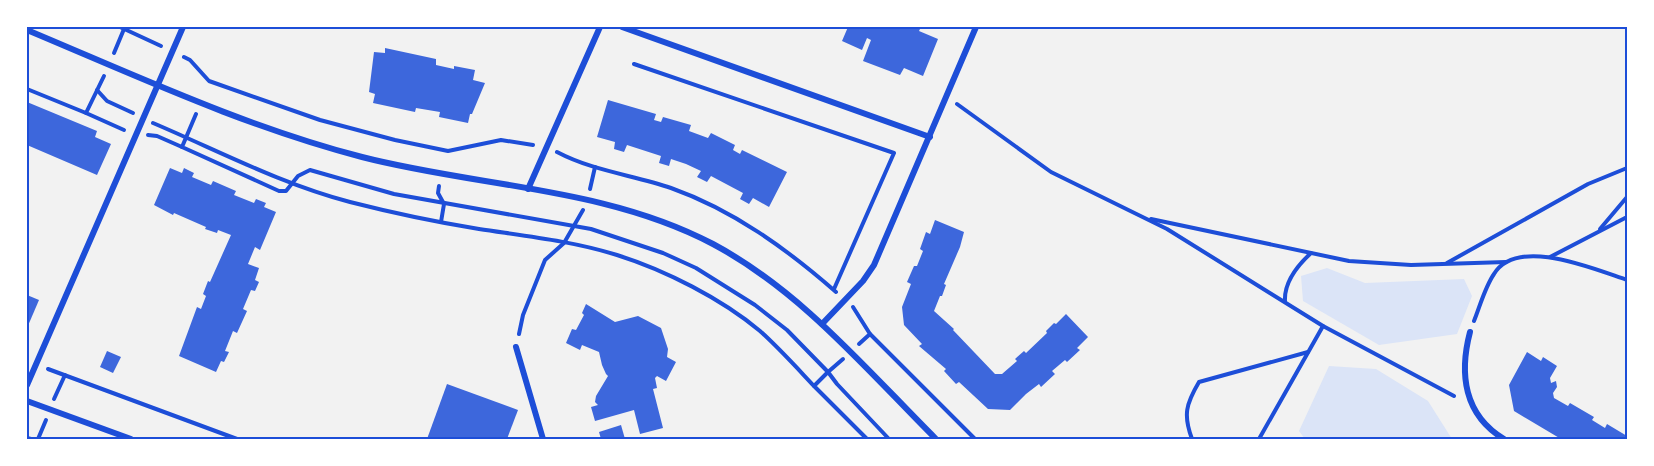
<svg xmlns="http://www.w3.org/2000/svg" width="1654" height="466" font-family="'Fira Sans',sans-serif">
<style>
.green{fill:#dbe4f7}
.building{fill:#3d67dc}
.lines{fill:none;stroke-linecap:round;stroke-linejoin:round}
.path{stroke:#1d4ed8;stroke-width:4}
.minor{stroke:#1d4ed8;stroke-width:6}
.neatline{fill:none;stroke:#1d4ed8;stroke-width:2}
</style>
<rect width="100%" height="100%" fill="#f2f2f2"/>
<g class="green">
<path d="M1327,268L1365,283L1464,279L1472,296L1457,334L1379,345L1303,301L1301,276Z"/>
<path d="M1329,366L1376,369L1428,401L1452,439H1305L1299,431Z"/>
</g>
<g class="building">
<path d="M848,27H921L919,31L938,39L923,76L904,68L900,75L863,61L871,40L867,38L862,50L842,41Z"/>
<path d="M385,48L436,59V65L454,69V66L475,70L473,80L485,83L472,114H470L468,123L439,117L440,112L416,108L415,112L373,103L375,94L369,92L374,52L385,53Z"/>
<path d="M608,100L656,114L654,120L661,122L663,117L691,125L689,131L708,138L711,133L735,145L733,150L740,154L742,150L787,172L769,207L753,198L749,204L740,199L743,193L711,176L707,182L697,177L701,171L686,164L671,159L669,166L659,163L661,156L627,145L624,152L614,149L615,142L597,137Z"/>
<path d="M27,102L97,131L95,137L111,144L97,175L27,145Z"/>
<path d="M170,168L182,173L184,168L194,173L192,177L211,185L213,181L236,191L234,195L254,203L256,199L266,203L264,207L276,212L260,250L255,247L248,264L259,268L255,280L259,282L255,291L251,290L243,309L247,311L237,333L233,331L225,351L229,352L224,362L221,361L216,372L179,356L197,307L201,309L206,296L203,294L208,281L210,282L231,235L218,230L217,233L205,229L206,227L174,213L173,215L154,205Z"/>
<path d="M935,220L964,232L960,247L944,284L946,285L942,296H940L934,311L954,329L953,330L995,374H1002L1017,361L1015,359L1024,351L1026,353L1047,333L1046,331L1054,323L1056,324L1066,314L1088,337L1077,348L1080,350L1067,362L1065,360L1052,371L1055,374L1041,387L1039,384L1026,394L1010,410L988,409L959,382L956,384L944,371L946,369L919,346L922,344L904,325L902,307L911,284L907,282L914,266H917L923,251L920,249L926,232L930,234Z"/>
<path d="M27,295L39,300L27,328Z"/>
<path d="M586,304L615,322L638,316L661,328L668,349L667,357L676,362L666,381L657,376L655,378L657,388L653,389L663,428L640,434L634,410L595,421L591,407L598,405L595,402L596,396L608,376L606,374L602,365L599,352L582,345L580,350L566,343L572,329L576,330L584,315L582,313Z"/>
<path d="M107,351L121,357L113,373L100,367Z"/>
<path d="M1527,352L1541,361L1543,357L1557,366L1550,378L1551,383L1556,381L1557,387L1553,393L1554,398L1568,406L1570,403L1594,417L1592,420L1605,428L1607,424L1627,436V439H1561L1514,411L1509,385Z"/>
<path d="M447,384L518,410L507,439H427Z"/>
<path d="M621,425L625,439H601L599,432Z"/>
</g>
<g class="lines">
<g class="path">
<path d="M120,27L161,46"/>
<path d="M114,53L124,29"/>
<path d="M184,57L190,60L209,81L320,120L395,140L448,151L501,140L533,145"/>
<path d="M634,64L894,153L834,289"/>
<path d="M104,76L86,113L124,130"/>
<path d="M27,89L86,113"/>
<path d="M97,90L107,101L133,113"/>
<path d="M957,104L1051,172L1167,229L1323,326L1454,396"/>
<path d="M196,114L182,147L279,191H286L298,176L310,170L394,194L591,229L663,253L696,268L755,305L787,330L828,372L814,386L867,439"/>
<path d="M153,123C219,151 281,184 350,202C393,213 436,222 479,229C525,236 572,241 617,255C665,270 722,299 760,331C779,348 797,368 814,386"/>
<path d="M148,135L157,136L182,147"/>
<path d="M557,152C593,171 633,175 671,188C733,210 787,249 836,292"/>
<path d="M439,186L438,193L444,204L441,222"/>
<path d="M590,189L595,167"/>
<path d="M1151,219L1349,261L1411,265L1506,262"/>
<path d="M1600,229L1627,197"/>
<path d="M1550,257L1627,217"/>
<path d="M1447,263L1588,184L1627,168"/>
<path d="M1285,301C1284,283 1298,265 1311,253"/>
<path d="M853,307L870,334L859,344"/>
<path d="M1474,321C1480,306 1485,287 1494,274C1517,236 1594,269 1627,280"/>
<path d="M519,334L523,315L545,260L564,243L583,210"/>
<path d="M870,334L975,439"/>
<path d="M843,359L828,372L837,384L889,439"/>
<path d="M48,369L237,439"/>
<path d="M54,399L65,375"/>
<path d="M27,438L31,439"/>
<path d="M38,439L46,420"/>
<path d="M1192,439C1183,415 1186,404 1199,382L1308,352"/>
<path d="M1259,439L1323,326"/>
</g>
<g class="minor">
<path d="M622,27L930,137"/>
<path d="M27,30C137,76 246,127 362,157C478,187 605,187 713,244C801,291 866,369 936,439"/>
<path d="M528,189L600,27"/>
<path d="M822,324L863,281L874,265L976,27"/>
<path d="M1470,332C1459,374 1464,415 1504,439"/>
<path d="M516,347L543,439"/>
<path d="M27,385L183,27"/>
<path d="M27,401L131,439"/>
</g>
</g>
<rect width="1654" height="466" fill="none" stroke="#ffffff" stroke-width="57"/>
<rect x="28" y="28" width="1598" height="410" class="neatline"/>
</svg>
